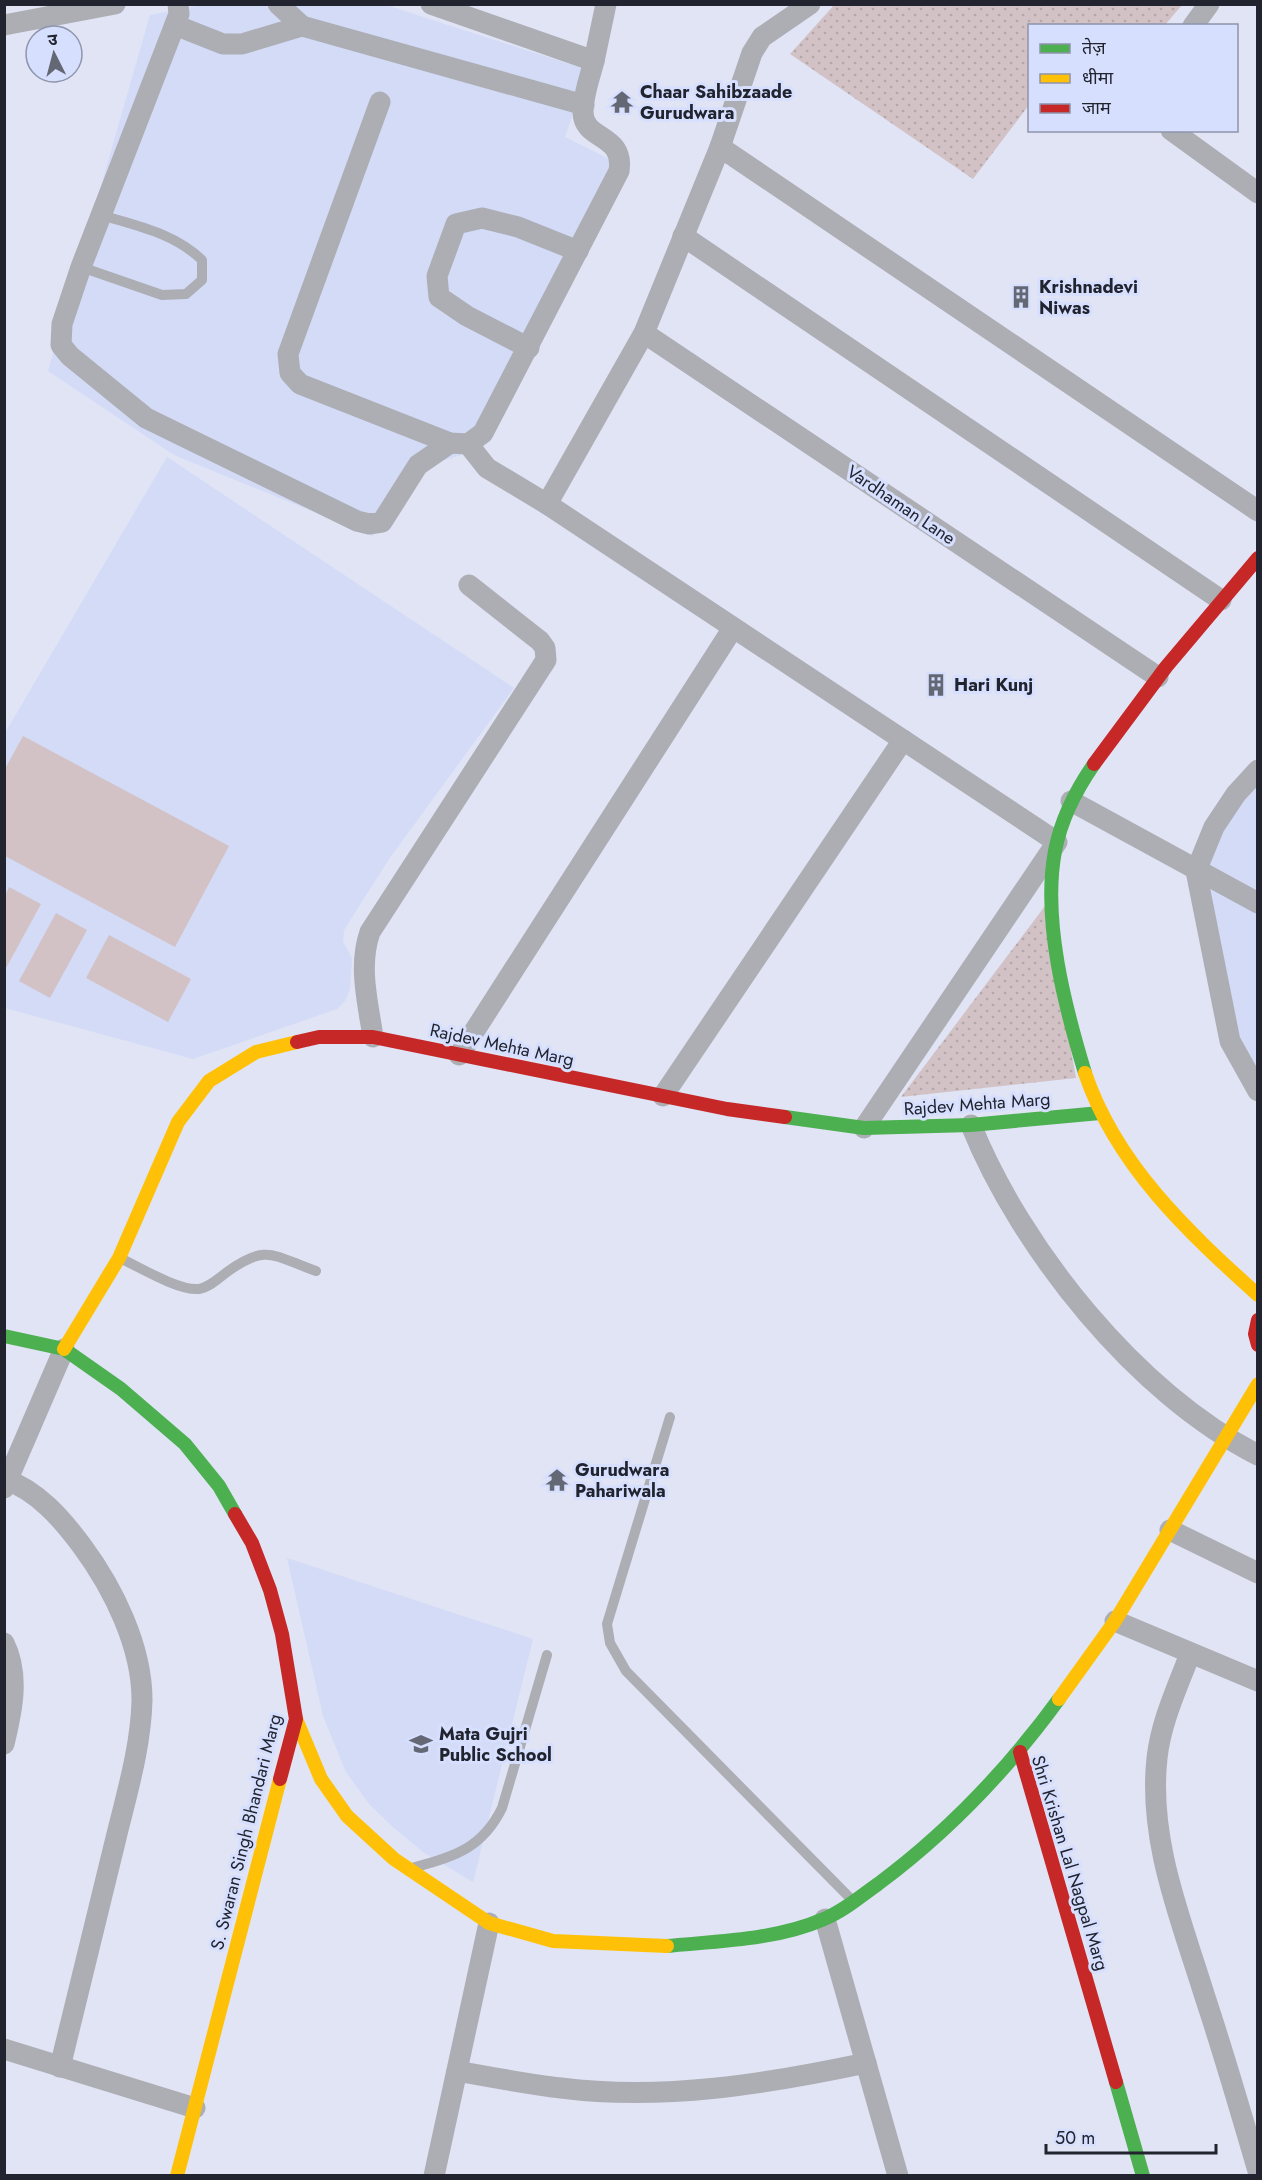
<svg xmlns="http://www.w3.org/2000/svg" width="1262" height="2180" font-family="Jost,'Noto Sans Devanagari',sans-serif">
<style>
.built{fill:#d3dbf7}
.park{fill:url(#park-dots)}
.pitch{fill:#d2c2c5}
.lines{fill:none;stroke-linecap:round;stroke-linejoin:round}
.lane{stroke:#adaeb4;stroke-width:10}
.street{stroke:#adaeb4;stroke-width:21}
.fast{stroke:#4caf50;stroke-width:14}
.slow{stroke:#ffc107;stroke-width:14}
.jam{stroke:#c62828;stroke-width:14}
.labels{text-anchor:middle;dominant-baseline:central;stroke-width:6;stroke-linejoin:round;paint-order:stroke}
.poi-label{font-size:18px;font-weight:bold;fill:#21242f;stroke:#d7dffe;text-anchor:start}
.street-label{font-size:18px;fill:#21242f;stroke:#d7dffe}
</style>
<defs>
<pattern id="park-dots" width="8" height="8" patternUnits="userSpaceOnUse" patternTransform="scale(1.5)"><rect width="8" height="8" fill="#d2c2c5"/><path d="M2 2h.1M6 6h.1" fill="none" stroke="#b4a7aa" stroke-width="1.8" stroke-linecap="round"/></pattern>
</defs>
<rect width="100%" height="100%" fill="#e0e4f5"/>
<g class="built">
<path d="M207,4L386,5L588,70L565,137L621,165L472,452L424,466L373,536L174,455L48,371L150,15Z"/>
<path d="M167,457L514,688L389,859L344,930L343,942L352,958L350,990L345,1001L337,1009L193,1059L5,1008V733Z"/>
<path d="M1257,781V1071L1223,1007L1205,864L1234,807Z"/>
<path d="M287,1558L533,1639L473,1882L423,1852L393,1827L370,1805L346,1772L323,1716Z"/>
</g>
<g class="park">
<path d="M835,4H1182V5L1165,25L1030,26L1029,105L973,179L790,54Z"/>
<path d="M1045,906L1076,1078L901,1097Z"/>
</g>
<g class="pitch">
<path d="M23,736L229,846L175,947L5,856V769Z"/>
<path d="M9,887L41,904L5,970V896Z"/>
<path d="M56,913L87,930L50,998L19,981Z"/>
<path d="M109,935L191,979L168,1022L86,978Z"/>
</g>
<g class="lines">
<g class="lane">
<path d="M81,267L162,295L186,294L202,280V260C174,233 137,226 101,215"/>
<path d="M122,1259C141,1268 179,1291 199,1289C210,1287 219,1278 227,1272C267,1243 273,1256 316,1271"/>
<path d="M670,1417L607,1624L610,1643L626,1671L851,1899"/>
<path d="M415,1867C455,1857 483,1847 502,1808L547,1655"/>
</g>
<g class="street">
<path d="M178,4L179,14L81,267L62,324L61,345L70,356L146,418L357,521L369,524L382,522L418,465L450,443"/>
<path d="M278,4L302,26L584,105"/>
<path d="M4,25L115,4"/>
<path d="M175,25L223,44H242L302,26"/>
<path d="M1193,26L1209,4"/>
<path d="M594,61L606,4"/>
<path d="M380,102L288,354L290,373L300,384L450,443L468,444L483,433L619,171C625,133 583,141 583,112C583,95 590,77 594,61L431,4"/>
<path d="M1171,130L1258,193"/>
<path d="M720,147L1258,511"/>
<path d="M683,236L1221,600"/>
<path d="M644,333L1158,677"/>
<path d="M529,348L467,316L439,297L437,276L456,224L482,218L518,227L578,251"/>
<path d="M468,444L487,468L547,504L1057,842L864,1128"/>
<path d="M547,504L644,333L720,147L752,53L762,37L810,4"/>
<path d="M1258,770L1236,794L1214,827L1196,871L1230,1041L1258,1091"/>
<path d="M1071,801L1258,903"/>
<path d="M373,1037C368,1003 358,966 370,932L546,660L545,648L540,641L469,585"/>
<path d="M459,1055L733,628"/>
<path d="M663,1096L903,740"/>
<path d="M971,1125C1021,1249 1137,1394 1258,1455"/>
<path d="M4,1479C37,1490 62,1519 82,1546C113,1588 142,1646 142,1700C141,1746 127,1793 116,1838C98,1914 79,1990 60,2067"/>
<path d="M4,1488L64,1349"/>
<path d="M1170,1530L1258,1573"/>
<path d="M1115,1621L1258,1681"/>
<path d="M4,1643C20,1675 12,1711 4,1744"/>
<path d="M1190,1654C1177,1688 1161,1722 1157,1758C1148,1841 1181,1919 1205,1997C1224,2054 1241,2113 1258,2171"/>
<path d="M825,1919L898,2176"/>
<path d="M4,2049L195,2108"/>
<path d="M457,2071C491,2077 526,2084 561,2088C663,2101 767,2084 866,2063"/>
<path d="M434,2176L489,1923"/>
</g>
<g class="fast">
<path d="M1085,1073C1065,1007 1042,920 1055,851C1061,819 1076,790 1094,764"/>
<path d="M785,1117L864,1128L971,1125L1100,1113"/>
<path d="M4,1336L64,1349L121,1389L185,1444L219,1486L235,1514"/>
<path d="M667,1946C719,1941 776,1940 824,1919C844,1911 861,1896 878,1884C948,1832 1008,1769 1059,1699"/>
<path d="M1116,2082L1143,2176"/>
</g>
<g class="slow">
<path d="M1085,1073C1116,1165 1188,1232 1258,1295"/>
<path d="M64,1349L119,1258L178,1122L209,1081L256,1052L297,1042"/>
<path d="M1059,1699L1115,1621L1258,1384"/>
<path d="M296,1719L321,1779L347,1816L394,1859L489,1923L553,1941L667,1946"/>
<path d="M177,2176L280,1779"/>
</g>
<g class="jam">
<path d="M1094,764L1166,667L1258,558"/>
<path d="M297,1042L319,1037H373L727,1109L785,1117"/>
<path d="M1258,1320L1255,1334L1258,1345"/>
<path d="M235,1514L252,1543L270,1590L282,1634L296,1719L280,1779"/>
<path d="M1020,1752L1116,2082"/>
</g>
</g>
<defs>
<g id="temple-bare" transform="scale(1.8)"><path d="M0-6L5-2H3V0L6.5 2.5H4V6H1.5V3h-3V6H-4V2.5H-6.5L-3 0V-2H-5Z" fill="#646774" stroke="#d7dffe" stroke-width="2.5" paint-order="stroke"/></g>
<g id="building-bare" transform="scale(1.8)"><path d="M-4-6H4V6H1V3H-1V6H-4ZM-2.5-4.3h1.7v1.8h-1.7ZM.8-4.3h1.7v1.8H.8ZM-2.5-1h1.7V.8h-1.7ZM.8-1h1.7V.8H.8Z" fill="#646774" stroke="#d7dffe" stroke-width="2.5" paint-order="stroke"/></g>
<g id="school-bare" transform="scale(1.8)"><path d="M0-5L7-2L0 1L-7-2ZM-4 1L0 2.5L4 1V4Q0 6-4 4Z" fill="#646774" stroke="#d7dffe" stroke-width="2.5" paint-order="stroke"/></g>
</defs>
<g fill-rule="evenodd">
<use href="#temple-bare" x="622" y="102"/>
<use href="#building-bare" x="1021" y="297"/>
<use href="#building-bare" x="936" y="685"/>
<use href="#temple-bare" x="557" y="1480"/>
<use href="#school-bare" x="421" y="1744"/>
</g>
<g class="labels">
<g class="poi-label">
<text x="640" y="92">Chaar Sahibzaade<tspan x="640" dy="21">Gurudwara</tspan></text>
<text x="1039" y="287">Krishnadevi<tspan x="1039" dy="21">Niwas</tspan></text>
<text x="954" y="685">Hari Kunj</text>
<text x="575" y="1470">Gurudwara<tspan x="575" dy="21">Pahariwala</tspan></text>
<text x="439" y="1734">Mata Gujri<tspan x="439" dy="21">Public School</tspan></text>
</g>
<g class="street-label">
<text transform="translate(901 505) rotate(34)">Vardhaman Lane</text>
<text transform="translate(502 1045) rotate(12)">Rajdev Mehta Marg</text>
<text transform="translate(977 1104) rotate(-4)">Rajdev Mehta Marg</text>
<text transform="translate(246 1832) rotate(-76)">S. Swaran Singh Bhandari Marg</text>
<text transform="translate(1070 1863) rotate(73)">Shri Krishan Lal Nagpal Marg</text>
</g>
</g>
<rect width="1262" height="2180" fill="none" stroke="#21242f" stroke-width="12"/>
<rect x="1028" y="24" width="210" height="108" fill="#d7dffe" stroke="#8e94ab" stroke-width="1.5"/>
<rect x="1040" y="44" width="30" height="9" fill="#4caf50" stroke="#8e94ab" stroke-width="1.5"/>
<text x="1082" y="54" font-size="18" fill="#21242f">तेज़</text>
<rect x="1040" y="74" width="30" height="9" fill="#ffc107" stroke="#8e94ab" stroke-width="1.5"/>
<text x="1082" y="84" font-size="18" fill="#21242f">धीमा</text>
<rect x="1040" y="104" width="30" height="9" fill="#c62828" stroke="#8e94ab" stroke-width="1.5"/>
<text x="1082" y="114" font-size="18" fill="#21242f">जाम</text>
<g transform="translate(54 54) rotate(354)"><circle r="28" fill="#d7dffe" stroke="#8e94ab" stroke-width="1.5"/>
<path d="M0-4.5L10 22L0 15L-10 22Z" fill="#646774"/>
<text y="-9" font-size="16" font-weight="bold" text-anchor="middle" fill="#21242f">उ</text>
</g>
<path d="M1046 2144v9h170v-9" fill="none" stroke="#21242f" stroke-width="3"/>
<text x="1055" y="2144" font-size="18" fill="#21242f" stroke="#d7dffe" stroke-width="4.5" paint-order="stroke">50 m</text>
</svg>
